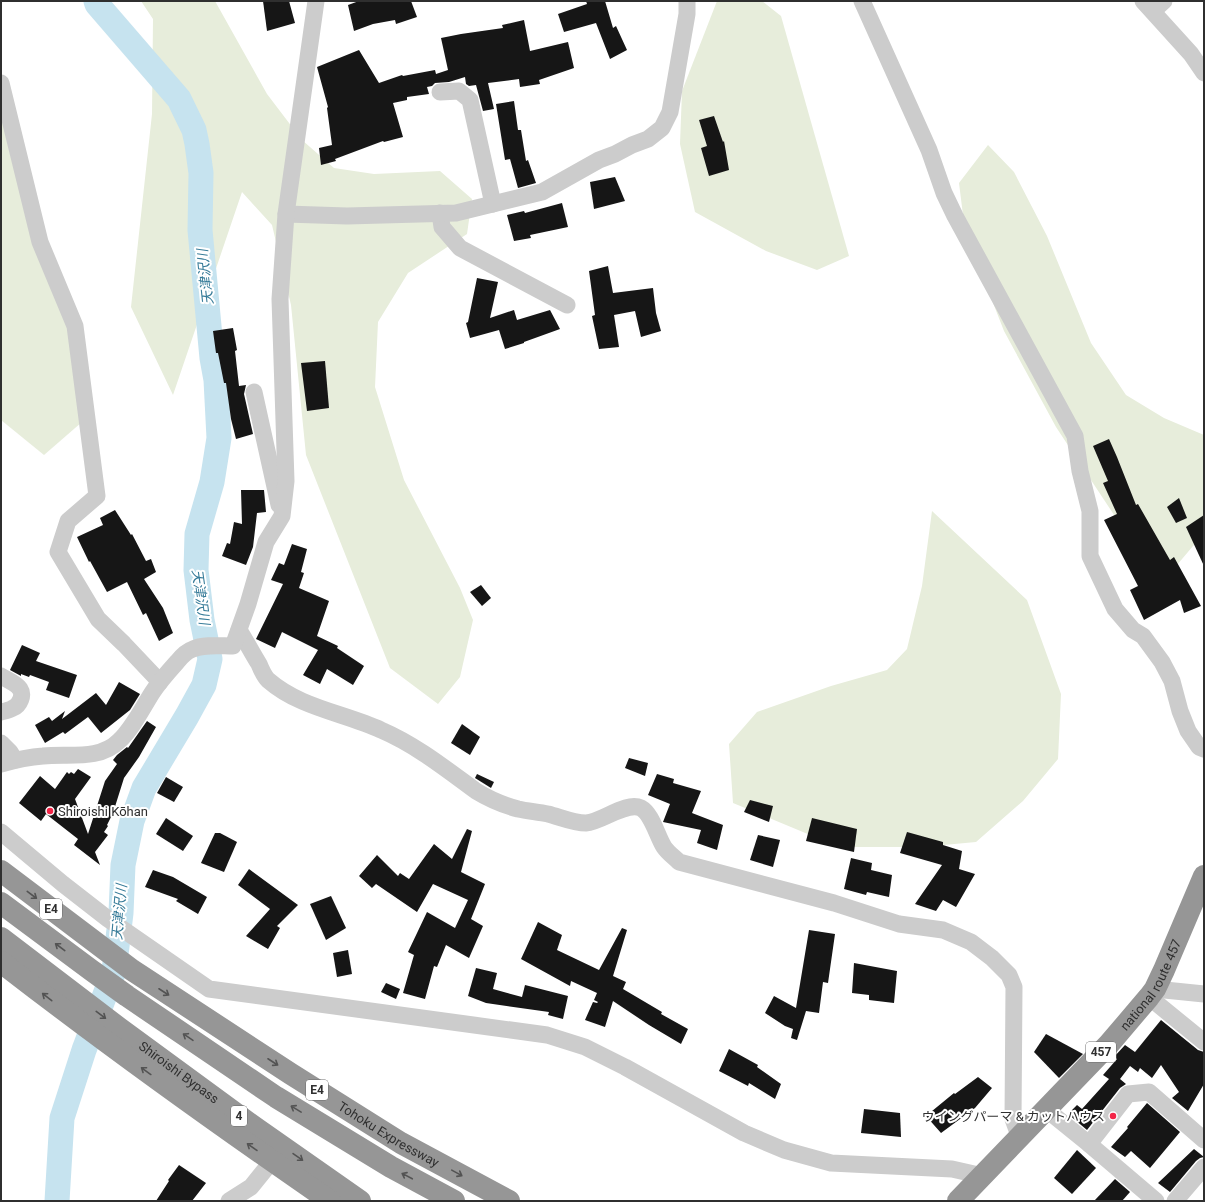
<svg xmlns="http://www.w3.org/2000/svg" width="1205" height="1202" font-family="Roboto,'Noto Sans JP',sans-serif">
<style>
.green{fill:#e7eddb}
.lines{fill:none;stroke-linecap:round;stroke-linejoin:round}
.river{stroke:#c6e3ef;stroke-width:25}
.building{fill:#161616}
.minor{stroke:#ccc;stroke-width:17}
.highway{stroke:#969696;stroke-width:22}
.oneway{stroke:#535353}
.poi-dot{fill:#f32447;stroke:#fff;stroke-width:1.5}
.labels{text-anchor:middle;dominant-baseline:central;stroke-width:4;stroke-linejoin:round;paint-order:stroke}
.shield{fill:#fff;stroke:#6d6d6d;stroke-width:1}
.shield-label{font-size:12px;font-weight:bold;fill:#2f2f2f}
.poi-label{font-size:13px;fill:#2f2f2f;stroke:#fff;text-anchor:start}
.street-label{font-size:13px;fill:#2f2f2f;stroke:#fff}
.water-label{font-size:14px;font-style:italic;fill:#367b98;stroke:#fff}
</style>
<rect width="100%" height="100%" fill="#fff"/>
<g class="green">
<path d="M141,1H215L267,94L302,140L334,168L374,174L440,171L472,199L467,234L408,273L378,322L375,387L404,480L460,588L473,620L460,677L438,704L390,668L306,455L291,305L272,225L242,192L173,395L131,307L152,114L153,19Z"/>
<path d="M717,1H762L781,16L849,256L817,270L766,251L695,212L680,144L682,91Z"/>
<path d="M1,108L68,325L82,422L44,455L1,420Z"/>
<path d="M988,145L1014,172L1047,236L1091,343L1126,395L1164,418L1204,435V533L1166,578L1120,524L1056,427L1004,331L965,231L959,183Z"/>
<path d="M932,511L1027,600L1061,694L1058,759L1023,801L976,842L922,847H839L733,803L729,744L757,712L831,686L887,670L907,649L922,586Z"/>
</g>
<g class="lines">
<path class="river" d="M57,1201L62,1118L84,1050L114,971L121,913L123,865L132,821L144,788L187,716L204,685L210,659L202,620L196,570L197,534L212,482L219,438L216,380L212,358L200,230L201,173L197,144L194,130L179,99L97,4L96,1"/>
</g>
<g class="building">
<path d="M263,1H289L295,23L267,31Z"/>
<path d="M359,1H411L417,17L396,24L395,20L373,24L354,31L348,5Z"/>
<path d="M586,1H605L613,28L616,26L627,50L610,59L596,23L564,32L558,14L587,4Z"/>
<path d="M524,20L530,51L568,42L574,68L539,80L540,84L520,87L519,79L488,83L494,109L483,111L476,85L469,86L466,84L465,77L449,82L435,83L432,86L427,87L429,94L407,97V100L393,103L403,137L384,142L383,141L335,159L336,161L321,165L319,148L332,145L327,108L328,107L317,67L359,50L379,83L402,75L403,76L435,70L436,74L448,70L441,38L461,34L503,28L502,25Z"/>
<path d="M514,101L518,130H521L526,161L528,160L536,183L518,188L510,159L505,160L496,104Z"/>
<path d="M714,116L723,142L724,141L729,170L709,176L701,148L707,146L699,120Z"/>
<path d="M615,177L625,201L594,209L590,182Z"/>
<path d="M562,203L568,227L530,235L531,238L514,241L507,215L524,211L525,213Z"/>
<path d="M608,266L613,293L653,288L656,313L661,331L641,337L635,311L614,315L619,347L599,349L592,316L595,315L589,271Z"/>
<path d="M477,278L498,282L490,318L514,310L517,320L550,310L560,329L524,342V343L505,349L499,330L470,338L466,323L468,322Z"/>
<path d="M233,328L237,350L235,351L239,386L246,385L244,394L253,434L236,439L231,419L226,383H224L218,353H216L213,331Z"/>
<path d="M325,361L329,408L307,411L301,363Z"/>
<path d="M1109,439L1117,457L1136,505L1138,504L1170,560L1174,557L1201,606L1184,613L1180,600L1144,620L1130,590L1138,586L1104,520L1117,514L1103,483L1108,481L1093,446Z"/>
<path d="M241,490H264L266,512L257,513L253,547L246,565L222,556L227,543L230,544L234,522L242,524Z"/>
<path d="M1179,498L1187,518L1176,523L1167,507Z"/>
<path d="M115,510L131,535L132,534L146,561L151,559L156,572L144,579L163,608L173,633L159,641L146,613L143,615L127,582L107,592L90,561L89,562L77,537L103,525L100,518Z"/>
<path d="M1204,515V566L1186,527Z"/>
<path d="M292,544L307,549L301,572L304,573L299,588L329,601L317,636L338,646L337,648L364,666L353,685L327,669L320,684L303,675L318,650L282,632L275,648L256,639L283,584L271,580L279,563L284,565Z"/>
<path d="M481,585L491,598L482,606L470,592Z"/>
<path d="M22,645L40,653L36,661L77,675L69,698L46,690L49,682L30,675L29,677L21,674V676L10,670Z"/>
<path d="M119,682L140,694L130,710L101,733L88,717L65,734L63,732L45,743L35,725L49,717L52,721L65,711L62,719L96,693L106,705Z"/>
<path d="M147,721L156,727L139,757L124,778L113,813L107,825L108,826L104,832L108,835L95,852L100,865L74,845L78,839L46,814L41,821L19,803L40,776L55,789L67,772L69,774L71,772L74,774L78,769L91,777L75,799L88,834L105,781L117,764L113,760L117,755L127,747L128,748Z"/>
<path d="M462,724L480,737L470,755L451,743Z"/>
<path d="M629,758L648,763L645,776L625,768Z"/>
<path d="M477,774L494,782L491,788L475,778Z"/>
<path d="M657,774L674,779L673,783L701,791L692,813L723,825L717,850L697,843L701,830L663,822L670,804L648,795Z"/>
<path d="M166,777L183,787L174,802L157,793Z"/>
<path d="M750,800L773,806L769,822L744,812Z"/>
<path d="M166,818L193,836L183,851L156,834Z"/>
<path d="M812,818L857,829L854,852L806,841Z"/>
<path d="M467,829L472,831L461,872L485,884L471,919L483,926L469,958L446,945L437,967L434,966L425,999L403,993L414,955L408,952L427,912L455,928L468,900L433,884L417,912L376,884L372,888L359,876L377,855L398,876L400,873L409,879L434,844L452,859Z"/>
<path d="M907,832L943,842V845L962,851L959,869L975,874L956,907L943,900L936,911L915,904L942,865L900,853Z"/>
<path d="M215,833H220L237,842L224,872L201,863Z"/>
<path d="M758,835L780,840L773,867L750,860Z"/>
<path d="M851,858L872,863L871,870L892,875L889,897L867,892L866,895L844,889Z"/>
<path d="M249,869L298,905L277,926L280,928L268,949L246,936L270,909L238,885Z"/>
<path d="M153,870L173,877L207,897L198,914L176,901L178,899L145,887Z"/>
<path d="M331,896L346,928L326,940L310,904Z"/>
<path d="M538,922L562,935L557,950L599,970L622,928L627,930L613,976L626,982L623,989L662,1012L661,1014L688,1029L681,1044L649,1025L613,1001L605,1027L585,1020L593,1002L597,1003L598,1002L594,1000L597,993L571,981L570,986L521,959Z"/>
<path d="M809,930L835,934L828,983L823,982L819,1013L806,1011L797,1040L791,1038L793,1029L785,1026L765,1013L774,996L796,1008Z"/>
<path d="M348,950L352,974L337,977L333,953Z"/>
<path d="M854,963L897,971L894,1003L869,1000V995L852,993Z"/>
<path d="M476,968L497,973L493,989L522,997L525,985L568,996L563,1019L548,1015L549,1012L486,1003L468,996Z"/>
<path d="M386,983L400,989L396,999L381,992Z"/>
<path d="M1161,1020L1198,1050L1204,1052V1084L1188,1111L1172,1098L1179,1092L1161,1065L1152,1078L1140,1068L1138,1072L1130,1066L1120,1079L1126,1084L1120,1088L1087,1130L1068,1114L1077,1105L1082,1109L1109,1079L1103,1075L1117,1059L1114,1057L1125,1045L1135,1052Z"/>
<path d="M1046,1034L1083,1054L1059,1078L1034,1052Z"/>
<path d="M729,1049L758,1065L757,1067L781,1084L775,1099L749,1083L748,1086L719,1071Z"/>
<path d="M978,1077L992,1088L975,1108L941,1133L926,1116L954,1093L955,1094Z"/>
<path d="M1147,1103L1180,1132L1150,1168L1131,1151L1125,1157L1111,1147L1128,1128L1127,1127Z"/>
<path d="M864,1109L900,1113L901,1137L861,1133Z"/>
<path d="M1194,1149L1204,1157L1200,1158L1196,1161L1170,1192L1158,1183Z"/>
<path d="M1077,1150L1096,1168L1072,1194L1054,1178Z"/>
<path d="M179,1165L206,1183L192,1201H156L169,1181L168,1180Z"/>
<path d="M1115,1179L1130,1192L1122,1201H1094Z"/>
</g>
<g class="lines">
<g class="minor">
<path d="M862,1L929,150L944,193L955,216L1075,436L1080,471L1090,511V556L1115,609L1133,630L1143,636L1162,662L1172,681L1180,711L1188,731L1199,747L1204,749"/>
<path d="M1143,1L1191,54L1204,73"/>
<path d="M1153,11L1164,1"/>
<path d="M1,83L40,242L75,326L97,496L68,521L58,552L98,619L124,644L160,682"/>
<path d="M440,92L459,91L470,100L493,204"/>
<path d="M440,213L442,227L460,248L567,305"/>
<path d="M286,214L347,216L456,213L542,192L599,160L615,154L632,145L648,139L662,128L670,112L687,14V1"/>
<path d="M254,392L279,505"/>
<path d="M239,630C246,641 252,653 259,664C261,669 264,676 268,680C300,708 344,713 381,730C416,745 446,769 476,791C489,799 503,805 518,809C527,811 538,812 548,814C560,817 573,823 586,823C602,822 626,801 641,808C652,814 657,836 664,847C668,853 674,857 679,862L834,903L899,924L943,930L971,942L992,958L1009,975L1014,987L1013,1119L1020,1138"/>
<path d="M1,676C7,680 16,683 20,689C24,695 20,705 13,708C10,710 5,711 1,712"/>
<path d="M1,743L10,752L15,760"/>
<path d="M1,764C15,760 29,757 43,756C68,753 99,761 119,741C132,729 142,709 152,693C159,682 168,672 177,662C181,657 187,651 193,649C204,644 221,646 233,646L248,604L266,542L282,516L286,481L280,299L286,214L316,1"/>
<path d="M1,832L63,884L108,919L209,989L547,1035L585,1047L625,1067L744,1133L784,1150L831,1163L952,1169L983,1176"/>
<path d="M1155,989L1204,994"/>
<path d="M1149,997L1204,1042"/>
<path d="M1047,1110L1089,1144L1156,1201"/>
<path d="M1089,1144L1128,1094L1149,1092L1204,1140"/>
<path d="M229,1201L251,1187L272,1161"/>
<path d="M1175,1201L1204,1167"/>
</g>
<g class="highway">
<path id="s1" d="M1,871L132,970L291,1074L401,1143L509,1201"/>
<path d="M1,903L91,970L127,996L276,1097L391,1167L454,1201"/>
<path id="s2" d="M1,938L119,1028L257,1129L360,1201"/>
<path d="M1,962C108,1045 218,1124 330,1201"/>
<path id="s3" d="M958,1201L1109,1044L1149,997L1155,989L1164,970L1204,876"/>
</g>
</g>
<defs><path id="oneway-shaft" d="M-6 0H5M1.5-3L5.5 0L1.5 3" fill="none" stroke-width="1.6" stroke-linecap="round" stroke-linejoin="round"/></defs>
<g class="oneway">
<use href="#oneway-shaft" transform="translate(32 895) rotate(37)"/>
<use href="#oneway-shaft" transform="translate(60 947) rotate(-143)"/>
<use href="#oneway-shaft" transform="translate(164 992) rotate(33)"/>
<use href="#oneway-shaft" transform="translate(47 997) rotate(-142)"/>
<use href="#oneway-shaft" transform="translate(101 1015) rotate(37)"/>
<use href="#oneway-shaft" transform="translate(188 1037) rotate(-146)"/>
<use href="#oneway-shaft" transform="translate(273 1062) rotate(33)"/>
<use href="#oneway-shaft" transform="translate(146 1071) rotate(-144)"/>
<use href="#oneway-shaft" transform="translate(296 1109) rotate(-149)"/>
<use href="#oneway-shaft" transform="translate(252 1147) rotate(-145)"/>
<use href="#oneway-shaft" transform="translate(298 1157) rotate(35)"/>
<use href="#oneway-shaft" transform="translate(457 1173) rotate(29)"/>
<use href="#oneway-shaft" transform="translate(407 1176) rotate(-152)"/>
</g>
<g class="poi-dot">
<circle cx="50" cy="811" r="4"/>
<circle cx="1113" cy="1116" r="4"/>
</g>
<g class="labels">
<g class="shield">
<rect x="40" y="899" width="22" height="20" rx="3"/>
<rect x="1086" y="1042" width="30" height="20" rx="3"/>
<rect x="306" y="1080" width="22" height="20" rx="3"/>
<rect x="231" y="1106" width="16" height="20" rx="3"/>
</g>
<g class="shield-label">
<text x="51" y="909">E4</text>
<text x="1101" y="1052">457</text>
<text x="317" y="1090">E4</text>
<text x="239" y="1116">4</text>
</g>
<g class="poi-label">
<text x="58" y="811">Shiroishi Kōhan</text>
<text x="1105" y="1116" text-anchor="end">ウイングパーマ &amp; カットハウス</text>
</g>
<g class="street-label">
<text stroke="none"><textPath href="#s3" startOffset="291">national route 457</textPath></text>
<text stroke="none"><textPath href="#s2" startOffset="223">Shiroishi Bypass</textPath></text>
<text stroke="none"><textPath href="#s1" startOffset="469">Tohoku Expressway</textPath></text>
</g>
<g class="water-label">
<text transform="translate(205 277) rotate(-96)">天津沢川</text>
<text transform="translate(201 597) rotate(82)">天津沢川</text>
<text transform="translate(119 912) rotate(-85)">天津沢川</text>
</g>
</g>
<rect width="1205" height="1202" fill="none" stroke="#2f2f2f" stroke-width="4"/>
</svg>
